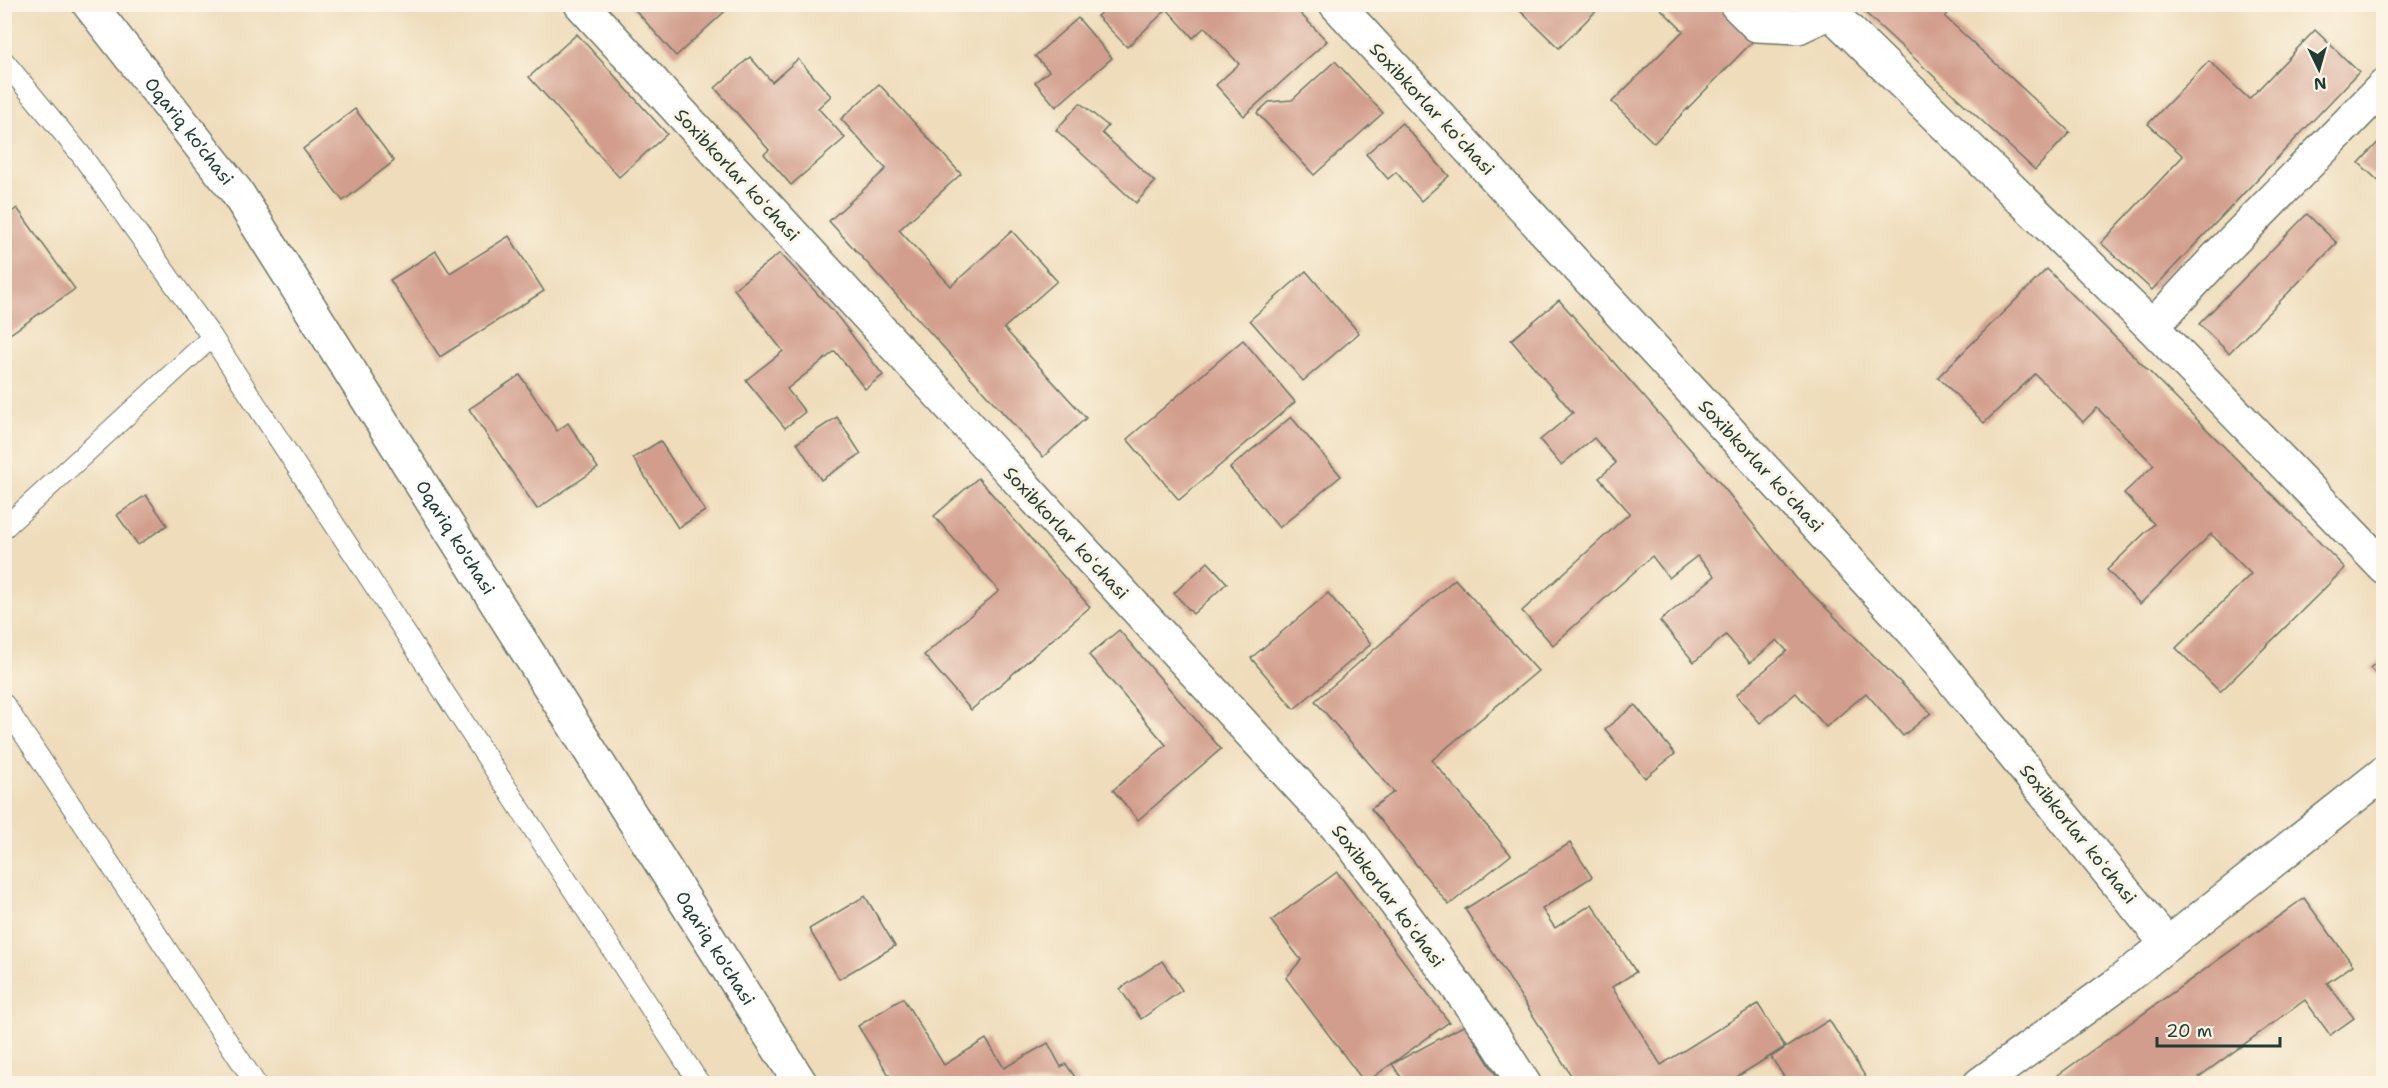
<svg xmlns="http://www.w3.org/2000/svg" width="2388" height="1088" font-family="'Shantell Sans',sans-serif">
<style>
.building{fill:#d29d8c}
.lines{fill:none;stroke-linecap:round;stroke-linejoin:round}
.service-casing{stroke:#677563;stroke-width:22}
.minor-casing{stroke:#677563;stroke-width:36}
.service{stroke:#fff;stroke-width:20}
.minor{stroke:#fff;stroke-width:33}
.labels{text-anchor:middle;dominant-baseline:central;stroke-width:6;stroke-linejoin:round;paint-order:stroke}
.street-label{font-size:18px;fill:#1f3d34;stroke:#fcf5e5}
</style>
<rect width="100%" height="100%" fill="#fcf5e5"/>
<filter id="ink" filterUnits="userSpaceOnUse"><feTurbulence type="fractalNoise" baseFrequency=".0167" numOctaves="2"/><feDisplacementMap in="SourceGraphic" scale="12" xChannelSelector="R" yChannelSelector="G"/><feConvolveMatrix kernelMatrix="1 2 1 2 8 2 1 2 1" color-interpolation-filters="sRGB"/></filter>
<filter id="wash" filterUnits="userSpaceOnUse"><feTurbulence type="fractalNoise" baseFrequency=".008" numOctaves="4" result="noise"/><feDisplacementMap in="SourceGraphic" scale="24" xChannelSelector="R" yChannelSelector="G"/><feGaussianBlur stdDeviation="1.35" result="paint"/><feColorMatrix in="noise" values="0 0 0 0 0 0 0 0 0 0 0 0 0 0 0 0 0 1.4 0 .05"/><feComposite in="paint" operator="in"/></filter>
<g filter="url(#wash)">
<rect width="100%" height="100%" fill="#eedcba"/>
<g id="blocks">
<g class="building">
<path d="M630,4H733L676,56Z"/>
<path d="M1110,4H1291L1327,41L1244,116L1216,85L1239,64L1205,27L1193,38L1167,9L1127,47L1097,16Z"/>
<path d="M1656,4H1716L1753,41L1654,143L1612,102L1683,31Z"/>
<path d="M1863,4H1956L1945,17L2070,132L2035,170L1860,8Z"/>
<path d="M1514,5H1602L1559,48Z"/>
<path d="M1078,18L1112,58L1056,107L1035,82L1049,71L1035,56Z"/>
<path d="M2315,30L2359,72L2152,290L2101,243L2183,156L2148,124L2209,61L2249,99Z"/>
<path d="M577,34L667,134L619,177L529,77Z"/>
<path d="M750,57L772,82L798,59L831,96L818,108L845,138L791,185L764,154L769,150L715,88Z"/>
<path d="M1335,61L1383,113L1314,175L1257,113L1269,102L1292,100Z"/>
<path d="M879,84L961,174L899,230L951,286L1012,231L1057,281L1004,328L1086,418L1043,457L829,221L886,169L841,119Z"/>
<path d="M1080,103L1108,126L1102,133L1155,182L1136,203L1056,130Z"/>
<path d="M355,109L394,161L343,201L303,149Z"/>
<path d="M1402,123L1449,176L1421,201L1396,172L1388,179L1366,154Z"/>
<path d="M2384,136V186L2359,163Z"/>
<path d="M17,208L75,289L4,338V218Z"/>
<path d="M2307,214L2337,243L2229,353L2199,324Z"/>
<path d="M509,236L544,291L440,357L390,280L436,251L450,273Z"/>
<path d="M780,253L834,312L883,375L865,389L835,351L787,389L805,412L785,428L746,380L783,351L734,289Z"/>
<path d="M2047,269L2345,568L2220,692L2176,648L2251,574L2211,534L2140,604L2107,570L2154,524L2124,493L2154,465L2097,408L2083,422L2035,374L1984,423L1938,377Z"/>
<path d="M1306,271L1359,333L1303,381L1250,320Z"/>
<path d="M1559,300L1725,489L1796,578L1931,713L1903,736L1866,693L1826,727L1796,693L1760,723L1736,695L1787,651L1777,640L1750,663L1726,635L1694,662L1660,621L1715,576L1697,556L1669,578L1652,556L1553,645L1522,611L1630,513L1599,478L1616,463L1594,438L1561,465L1540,440L1573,413L1511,340Z"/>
<path d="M1243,340L1295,402L1179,500L1127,439Z"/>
<path d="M520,375L557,431L568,423L598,468L537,509L469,409Z"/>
<path d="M837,417L861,454L821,480L797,443Z"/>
<path d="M1291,417L1341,476L1279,528L1230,468Z"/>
<path d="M660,441L705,511L678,528L633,458Z"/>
<path d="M978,478L1090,607L971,710L924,655L999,591L934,516Z"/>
<path d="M146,495L167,525L138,545L117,515Z"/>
<path d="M1208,562L1227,583L1193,614L1174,593Z"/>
<path d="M1455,579L1538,671L1432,760L1511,855L1449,905L1371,809L1394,792L1315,701Z"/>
<path d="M1328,593L1371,644L1294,709L1251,658Z"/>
<path d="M1119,630L1221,749L1138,820L1113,790L1166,745L1089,655Z"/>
<path d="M2384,656V682L2370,668Z"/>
<path d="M1635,705L1675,754L1645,778L1605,729Z"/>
<path d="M1570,843L1592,877L1542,909L1555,928L1592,904L1636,972L1612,987L1661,1065L1758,1004L1785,1047L1727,1083H1576L1465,909Z"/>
<path d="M1337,872L1449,1022L1365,1083L1286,978L1301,960L1271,921Z"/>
<path d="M865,896L895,946L839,979L809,929Z"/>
<path d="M2304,898L2353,965L2327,983L2354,1018L2330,1035L2305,1000L2199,1077L2204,1083H2047Z"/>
<path d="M1162,961L1182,990L1141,1019L1120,989Z"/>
<path d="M903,998L944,1065L986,1039L1004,1068L1048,1043L1061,1067L1066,1064L1079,1083H894L858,1026Z"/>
<path d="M1829,1020L1867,1079L1861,1083H1788L1771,1057Z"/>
<path d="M1465,1025L1501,1083H1405L1392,1064Z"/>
</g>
</g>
</g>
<g filter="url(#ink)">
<use href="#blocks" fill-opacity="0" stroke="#677563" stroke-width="1.5"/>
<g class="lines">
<g class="service-casing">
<g id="service">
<path d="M4,61L82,156L212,337L700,1084"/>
<path d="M4,528L212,337"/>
<path d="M4,704L256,1084"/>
</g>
</g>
<g class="minor-casing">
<g id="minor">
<path id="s1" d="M89,4L236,191L801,1084"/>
<path d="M581,4L1350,841L1492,1034L1524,1084"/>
<path d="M1336,4L1914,632L2167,944"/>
<path d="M1736,4L1757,25L1798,27L1830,12"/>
<path d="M1836,4L1830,12L2152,327L2384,567"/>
<path d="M2152,327L2218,256L2384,86"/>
<path d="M1980,1084L2116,985L2384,773"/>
</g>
</g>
<use href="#service" class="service"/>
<use href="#minor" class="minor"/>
</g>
</g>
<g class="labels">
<g class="street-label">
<text transform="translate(1432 109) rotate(47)">Soxibkorlar koʻchasi</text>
<text stroke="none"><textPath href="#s1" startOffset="162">Oqariq ko'chasi</textPath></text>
<text transform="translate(737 175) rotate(47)">Soxibkorlar koʻchasi</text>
<text transform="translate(1761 466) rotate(47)">Soxibkorlar koʻchasi</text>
<text transform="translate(1066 533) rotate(47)">Soxibkorlar koʻchasi</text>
<text stroke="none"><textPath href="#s1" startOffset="648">Oqariq ko'chasi</textPath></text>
<text transform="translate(2078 834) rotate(51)">Soxibkorlar koʻchasi</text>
<text transform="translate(1388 896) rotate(53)">Soxibkorlar koʻchasi</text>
<text stroke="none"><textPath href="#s1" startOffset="1134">Oqariq ko'chasi</textPath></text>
</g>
</g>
<rect width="2388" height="1088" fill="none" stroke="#fcf5e5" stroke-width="24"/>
<g transform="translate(2319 69) rotate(175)" stroke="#fcf5e5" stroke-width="4.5" paint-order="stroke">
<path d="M0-4.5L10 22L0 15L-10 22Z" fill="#1f3d34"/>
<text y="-9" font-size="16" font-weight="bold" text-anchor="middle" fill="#1f3d34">N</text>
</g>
<path d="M2157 1037v9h123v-9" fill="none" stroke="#1f3d34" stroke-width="3"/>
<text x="2166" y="1037" font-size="18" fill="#1f3d34" stroke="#fcf5e5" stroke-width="4.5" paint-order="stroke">20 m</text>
</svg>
